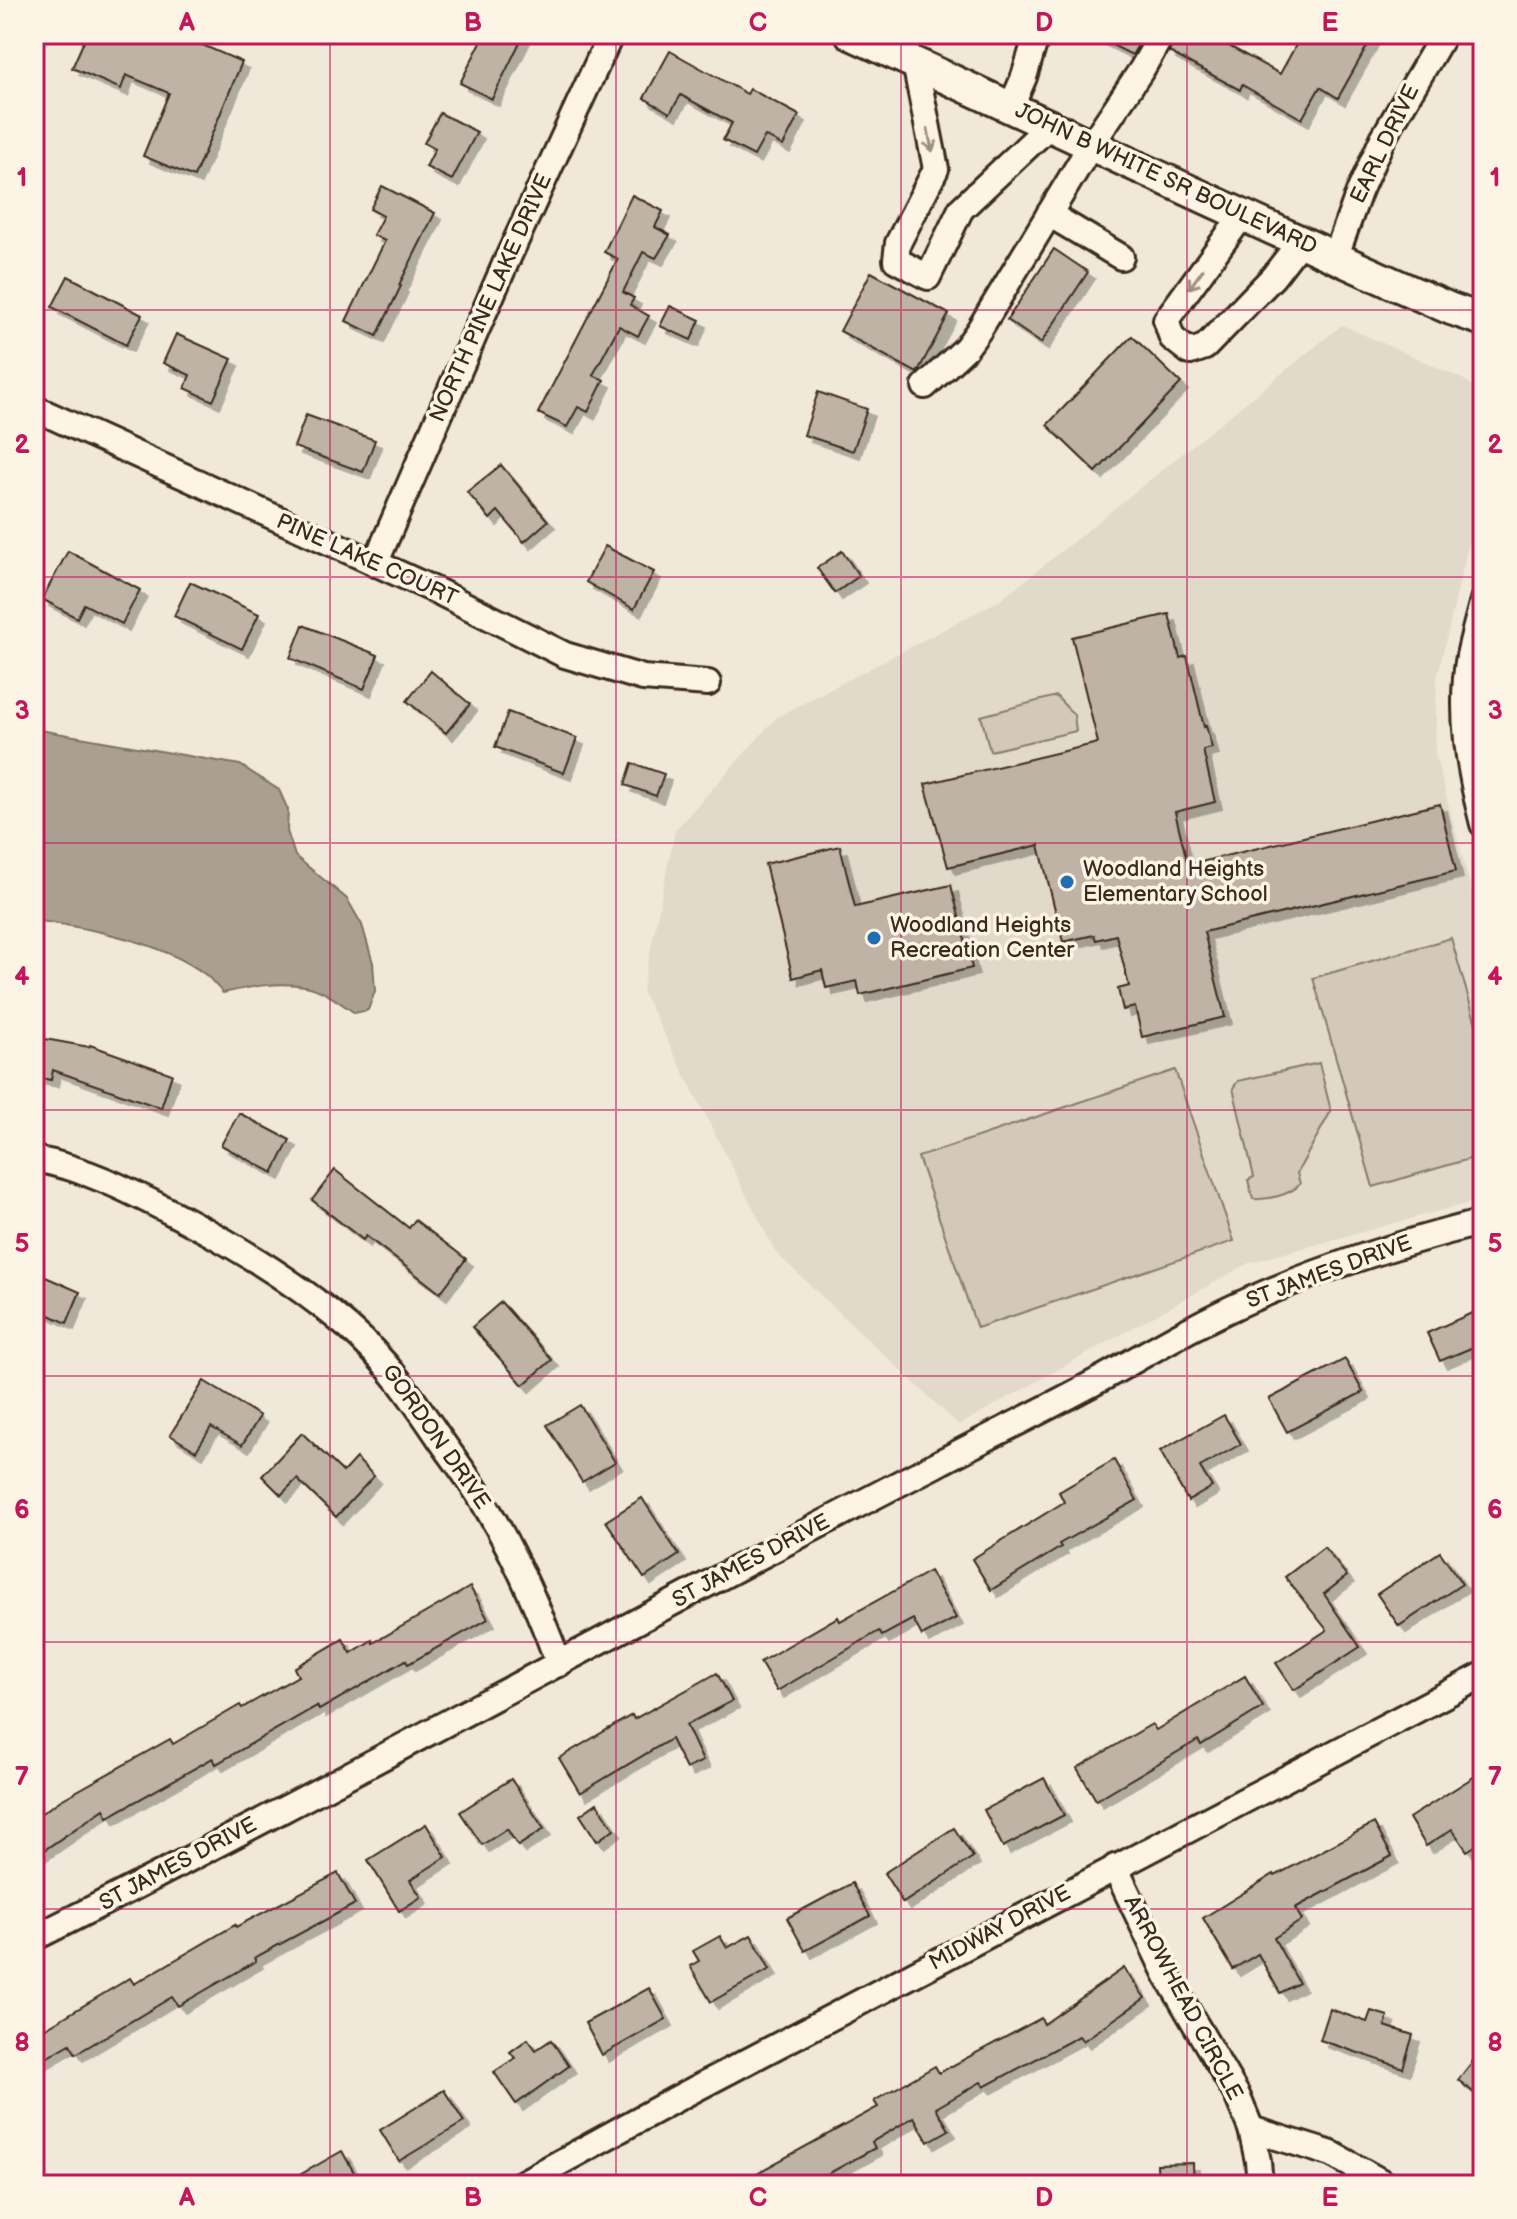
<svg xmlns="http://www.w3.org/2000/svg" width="1517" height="2219" font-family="'Balsamiq Sans',sans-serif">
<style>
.built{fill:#e1d9c9}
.green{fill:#d2c9ba;stroke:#867a6c;stroke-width:2}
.water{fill:#aaa091;stroke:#7e7163;stroke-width:2}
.building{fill:#beb3a4;stroke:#3b2a1e;stroke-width:2;filter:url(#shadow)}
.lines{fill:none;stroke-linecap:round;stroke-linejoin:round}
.minor-casing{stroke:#3b2a1e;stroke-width:30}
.major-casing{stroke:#3b2a1e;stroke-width:36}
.minor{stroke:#fcf5e5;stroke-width:24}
.major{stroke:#fcf5e5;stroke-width:30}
.oneway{stroke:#9c9082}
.grid{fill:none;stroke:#c2185b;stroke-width:2;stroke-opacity:0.55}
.poi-dot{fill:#1f6fb2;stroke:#fcf5e5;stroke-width:3}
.labels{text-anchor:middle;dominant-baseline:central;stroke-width:7;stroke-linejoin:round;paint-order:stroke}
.street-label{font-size:22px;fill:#3b2a1e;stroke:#fcf5e5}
.poi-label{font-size:22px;fill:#3b2a1e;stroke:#fcf5e5;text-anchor:start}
.neatline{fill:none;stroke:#c2185b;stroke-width:3}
.grid-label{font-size:26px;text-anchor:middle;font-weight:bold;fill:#c2185b}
</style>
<defs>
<filter id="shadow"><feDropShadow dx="7" dy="7" stdDeviation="0" flood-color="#0004"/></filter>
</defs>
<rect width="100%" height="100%" fill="#f0e9d9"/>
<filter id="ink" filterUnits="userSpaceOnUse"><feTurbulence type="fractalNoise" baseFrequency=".0125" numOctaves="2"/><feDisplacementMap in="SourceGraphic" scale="16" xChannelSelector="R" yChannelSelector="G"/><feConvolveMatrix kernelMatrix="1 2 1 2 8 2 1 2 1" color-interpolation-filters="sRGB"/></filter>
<g filter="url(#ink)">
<path class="built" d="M1342,325L1463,379L1483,394V481L1437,679L1435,754L1483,934V1199L1249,1263L959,1425L776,1253L642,991L675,830L777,717L1002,599Z"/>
<g class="green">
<path d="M1056,696L1074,715L1076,731L990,751L981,716Z"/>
<path d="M1451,938L1483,1048V1155L1373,1187L1313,978Z"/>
<path d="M1319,1063L1331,1111L1297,1173L1300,1184C1290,1195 1268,1200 1253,1199L1248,1180L1254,1177L1233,1088L1238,1081Z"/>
<path d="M1175,1070L1234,1241L977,1328L918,1157Z"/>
</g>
<path class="water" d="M34,729L240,765L279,790L288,810L287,831L295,856L347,899L362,925L373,963L375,991L368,1010L355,1013C340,1003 323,989 305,986C277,981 250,987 223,993C217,987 212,980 206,975C162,941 88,928 34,920Z"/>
<g class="building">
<path d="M87,34H177L242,62L194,177L143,156L169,93L126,75L121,89L72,68Z"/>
<path d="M485,34H524L492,99L460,83Z"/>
<path d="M1090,34H1145L1132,55Z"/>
<path d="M1177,34H1207L1280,74L1302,34H1374L1338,98L1320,87L1302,119L1242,85L1240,90L1169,52Z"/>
<path d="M670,51L747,94L750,89L799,115L783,146L765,136L754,156L723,140L732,123L681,95L670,113L644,98Z"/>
<path d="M440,113L477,132L452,180L426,167L435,149L424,143Z"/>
<path d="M382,186L435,213L399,285L401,286L377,336L346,321L385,241L373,235L383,216L370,209Z"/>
<path d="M632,195L663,211L655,227L670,235L656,258L643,252L623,292L634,298L630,305L649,316L638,336L619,326L593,375L604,380L588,412L578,407L567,427L538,413L618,259L604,252Z"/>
<path d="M1054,249L1088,272L1041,343L1007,320Z"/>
<path d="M871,272L949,314L917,373L840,331Z"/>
<path d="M68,276L142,315L126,345L52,307Z"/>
<path d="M670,306L700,320L691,340L660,326Z"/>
<path d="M176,334L232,359L213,401L185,388L190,375L163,363Z"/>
<path d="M1132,336L1181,383L1096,472L1047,425Z"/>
<path d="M818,392L867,409L853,451L804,435Z"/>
<path d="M306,415L375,440L363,472L294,447Z"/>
<path d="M501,465L548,521L524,542L498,511L490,519L467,492Z"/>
<path d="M605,546L654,572L634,609L586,582Z"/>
<path d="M68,551L140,590L122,624L84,604L77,618L42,599Z"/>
<path d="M842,551L859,576L835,593L817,568Z"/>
<path d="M190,582L259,614L242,649L174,616Z"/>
<path d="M1169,614L1180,658L1187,656L1204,727L1206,726L1212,748L1203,750L1215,802L1175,812L1188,865L1440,804L1456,871L1204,932L1225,1017L1142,1037L1135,1007L1123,1010L1118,989L1129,986L1116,935L1096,940L1094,935L1063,942L1039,845L948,867L925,784L1098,743L1072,637Z"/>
<path d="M303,625L378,655L364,689L290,658Z"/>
<path d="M431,671L470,704L446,733L407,701Z"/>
<path d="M508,712L577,738L564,773L495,747Z"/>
<path d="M632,763L664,774L656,796L625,785Z"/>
<path d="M840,846L855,907L951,885L972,968L860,995L857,981L826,988L822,970L793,978L765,864Z"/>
<path d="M34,1037L89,1047L90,1045L172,1074L161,1108L53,1070L51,1080L34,1077Z"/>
<path d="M239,1113L290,1140L273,1173L221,1145Z"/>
<path d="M335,1170L409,1228L415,1220L466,1259L440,1293L366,1236L363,1240L312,1200Z"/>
<path d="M34,1272L80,1292L67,1323L34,1308Z"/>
<path d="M501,1302L552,1360L523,1385L472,1327Z"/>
<path d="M1483,1308V1343L1440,1361L1427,1333Z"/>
<path d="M1345,1359L1363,1392L1287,1432L1269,1399Z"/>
<path d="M204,1381L260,1416L242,1445L211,1427L196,1451L170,1435Z"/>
<path d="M580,1405L615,1462L582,1482L547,1425Z"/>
<path d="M1224,1415L1241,1444L1200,1467L1212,1487L1188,1501L1160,1451Z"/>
<path d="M302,1433L343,1472L356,1458L374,1476L336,1517L297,1479L281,1495L262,1476Z"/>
<path d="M1114,1460L1137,1500L1059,1544L1061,1547L991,1590L972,1559L1064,1502L1059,1492Z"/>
<path d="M642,1498L679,1555L644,1578L606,1521Z"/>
<path d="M1324,1547L1347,1576L1324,1594L1360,1647L1294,1690L1276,1663L1327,1630L1285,1577Z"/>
<path d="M1440,1552L1462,1584L1399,1626L1377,1594Z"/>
<path d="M930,1571L956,1618L922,1636L913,1619L882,1636L879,1631L777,1691L760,1662L838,1617L840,1621Z"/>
<path d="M470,1587L488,1619L408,1664L406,1660L319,1710L317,1706L216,1764L213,1758L108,1817L104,1809L34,1857V1818L61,1800L170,1739L173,1744L240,1705L242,1708L298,1676L294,1668L343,1639L351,1653L372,1640L373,1643Z"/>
<path d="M717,1673L732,1701L686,1725L703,1761L686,1769L671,1739L580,1793L559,1758L632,1715L634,1719Z"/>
<path d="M1245,1676L1263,1707L1201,1745L1198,1740L1096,1800L1077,1768L1152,1724L1156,1730Z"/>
<path d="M1483,1771V1821L1476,1826L1483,1837V1841L1467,1851L1452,1829L1426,1846L1409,1818Z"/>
<path d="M1044,1778L1064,1815L1003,1847L984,1810Z"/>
<path d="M511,1779L544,1829L518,1846L507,1829L482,1845L460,1812Z"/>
<path d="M597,1803L614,1829L597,1841L580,1815Z"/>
<path d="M1374,1823L1392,1856L1295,1908L1302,1920L1274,1938L1299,1983L1280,1993L1258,1954L1233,1969L1203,1918L1274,1874L1275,1876Z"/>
<path d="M426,1824L446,1857L410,1880L421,1897L399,1911L368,1860Z"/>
<path d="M954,1828L973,1857L903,1903L884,1873Z"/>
<path d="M338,1873L355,1904L254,1958L256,1961L178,2006L172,1997L76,2054L70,2044L34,2065V2035L130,1978L134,1984L235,1925L236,1927Z"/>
<path d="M852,1883L870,1916L805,1951L787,1918Z"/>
<path d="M751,1935L770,1969L711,2002L690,1966L699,1961L693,1951L720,1936L727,1948Z"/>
<path d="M1124,1968L1145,1998L1083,2041L1079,2036L984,2087L981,2082L936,2108L949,2130L928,2142L914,2117L872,2142L875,2148L808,2185H735L878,2107L874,2101L935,2066L939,2073L1041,2018L1044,2024Z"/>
<path d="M649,1988L666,2019L602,2055L585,2023Z"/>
<path d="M1330,2009L1367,2022L1371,2011L1388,2016L1385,2026L1413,2035L1403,2068L1320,2040Z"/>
<path d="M528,2039L536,2050L551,2040L569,2066L516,2104L494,2072L515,2058L510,2052Z"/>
<path d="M1483,2048V2100L1458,2080Z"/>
<path d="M444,2090L464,2122L399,2161L380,2130Z"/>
<path d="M342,2151L361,2185H282Z"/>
<path d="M1193,2163L1194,2185H1158L1157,2164Z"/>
</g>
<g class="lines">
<g class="minor-casing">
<g id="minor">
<path d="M915,63L936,169L898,243L896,260L928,277L961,209L1049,126"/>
<path d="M1011,107L1024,77L1037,34"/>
<path d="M1049,214L1121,257"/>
<path d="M1242,216L1166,320L1172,338L1190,352L1205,347L1273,277L1300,242"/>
<path d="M1335,258L1359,192L1383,138L1444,34"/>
<path d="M925,386L966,348L979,330L1091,145L1142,69L1162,34"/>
<path d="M34,408L439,592L565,655L643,678L708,683"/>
<path d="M375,564L506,262L611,34"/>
<path d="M1483,600C1478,619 1473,637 1469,656C1459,711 1469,770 1483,824"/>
<path d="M34,1159C88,1168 138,1195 186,1220C243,1250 299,1285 348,1327C386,1359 413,1399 440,1439C456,1462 474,1485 488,1510C517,1559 539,1610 559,1664"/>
<path d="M1115,1867L1167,1976L1237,2095L1251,2129L1258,2161L1260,2185"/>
<path d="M34,1938C337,1786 633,1620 935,1465C990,1436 1046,1409 1101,1379C1151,1351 1199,1322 1252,1299C1327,1266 1404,1242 1483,1222"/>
<path d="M1251,2129L1332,2154L1387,2185"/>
<path d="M519,2185L674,2100L1483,1675"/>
</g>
</g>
<g class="major-casing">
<path id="major" d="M851,34C1051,125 1249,221 1451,309L1483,320"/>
</g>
<use href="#minor" class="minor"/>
<use href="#major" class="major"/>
</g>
<defs><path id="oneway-shaft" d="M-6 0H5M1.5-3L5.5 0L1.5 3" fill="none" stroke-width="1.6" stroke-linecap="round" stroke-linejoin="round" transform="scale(2)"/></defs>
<g class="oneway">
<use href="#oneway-shaft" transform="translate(930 140) rotate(79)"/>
<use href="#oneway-shaft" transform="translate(1196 279) rotate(126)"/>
</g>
</g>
<path class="grid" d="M330,34V2185M616,34V2185M901,34V2185M1187,34V2185M34,310H1483M34,577H1483M34,843H1483M34,1110H1483M34,1376H1483M34,1642H1483M34,1909H1483"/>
<g class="poi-dot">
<circle cx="1067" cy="882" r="8"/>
<circle cx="874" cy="938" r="8"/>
</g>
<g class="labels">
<g class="street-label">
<text transform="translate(1385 144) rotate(-64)">EARL DRIVE</text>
<text transform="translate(1166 179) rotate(25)">JOHN B WHITE SR BOULEVARD</text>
<text transform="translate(491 298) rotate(-66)">NORTH PINE LAKE DRIVE</text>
<text transform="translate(367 560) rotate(24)">PINE LAKE COURT</text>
<text transform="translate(1329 1272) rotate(-20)">ST JAMES DRIVE</text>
<text transform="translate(436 1437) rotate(55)">GORDON DRIVE</text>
<text transform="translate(751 1561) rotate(-28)">ST JAMES DRIVE</text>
<text transform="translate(178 1864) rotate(-28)">ST JAMES DRIVE</text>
<text transform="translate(1000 1928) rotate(-28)">MIDWAY DRIVE</text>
<text transform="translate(1183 1998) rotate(62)">ARROWHEAD CIRCLE</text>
</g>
<g class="poi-label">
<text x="1083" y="869">Woodland Heights<tspan x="1083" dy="25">Elementary School</tspan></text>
<text x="890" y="925">Woodland Heights<tspan x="890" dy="25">Recreation Center</tspan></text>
</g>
</g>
<rect width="1517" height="2219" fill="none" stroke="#fcf5e5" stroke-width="88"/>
<rect x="44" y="44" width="1429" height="2131" class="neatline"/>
<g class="grid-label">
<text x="187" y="31">A</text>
<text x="473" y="31">B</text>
<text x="758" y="31">C</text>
<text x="1044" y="31">D</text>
<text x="1330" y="31">E</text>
<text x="22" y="186">1</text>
<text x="1495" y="186">1</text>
<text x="22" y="453">2</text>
<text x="1495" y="453">2</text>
<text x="22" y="719">3</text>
<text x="1495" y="719">3</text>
<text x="22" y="985">4</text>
<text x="1495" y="985">4</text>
<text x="22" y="1252">5</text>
<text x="1495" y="1252">5</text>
<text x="22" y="1518">6</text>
<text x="1495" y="1518">6</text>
<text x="22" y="1785">7</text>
<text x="1495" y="1785">7</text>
<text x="22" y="2051">8</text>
<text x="1495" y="2051">8</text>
<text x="187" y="2206">A</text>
<text x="473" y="2206">B</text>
<text x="758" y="2206">C</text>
<text x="1044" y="2206">D</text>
<text x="1330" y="2206">E</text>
</g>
</svg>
